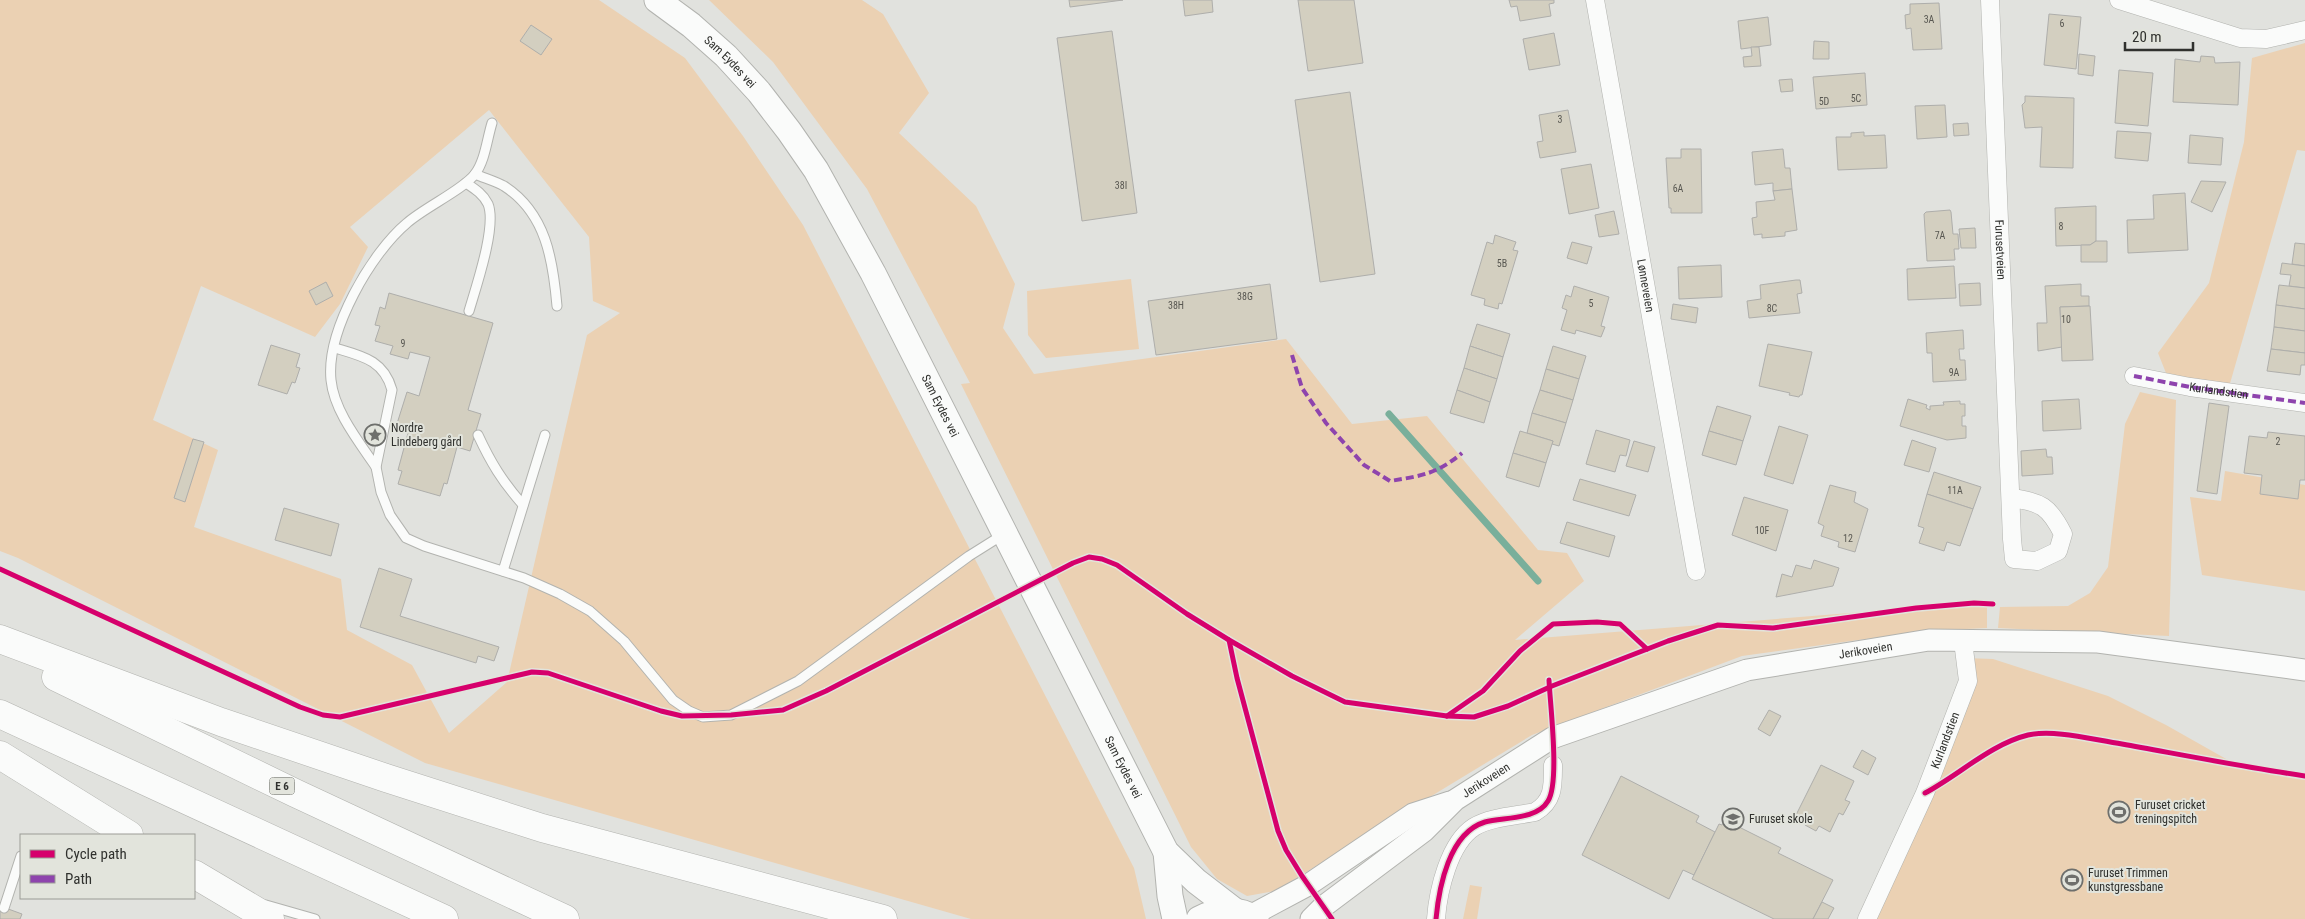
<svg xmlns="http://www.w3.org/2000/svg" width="2305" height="919" font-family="'Roboto Condensed',sans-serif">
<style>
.green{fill:#ebd1b3;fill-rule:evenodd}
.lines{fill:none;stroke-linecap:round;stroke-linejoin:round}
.stream{stroke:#79af9b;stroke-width:7}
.building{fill:#d3cfc0;stroke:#aeaeab}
.service-casing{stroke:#b2b3af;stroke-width:11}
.minor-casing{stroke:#b2b3af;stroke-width:19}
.tertiary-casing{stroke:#b2b3af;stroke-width:23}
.secondary-casing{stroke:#b2b3af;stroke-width:27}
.motorway-casing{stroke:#b2b3af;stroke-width:29}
.service{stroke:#fafbfa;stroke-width:9}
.minor{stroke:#fafbfa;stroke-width:18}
.tertiary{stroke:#fafbfa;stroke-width:21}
.secondary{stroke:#fafbfa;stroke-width:25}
.motorway{stroke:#fafbfa;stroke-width:28}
.quiet{stroke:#8e44ad;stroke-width:4;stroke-dasharray:8 4;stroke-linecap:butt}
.cycleway-casing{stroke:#e2e4dc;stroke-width:8}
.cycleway{stroke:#d6006c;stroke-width:5}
.labels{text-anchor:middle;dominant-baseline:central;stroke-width:4;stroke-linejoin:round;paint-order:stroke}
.number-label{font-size:10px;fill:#595852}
.shield{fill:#e2e4dc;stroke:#656762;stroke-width:1}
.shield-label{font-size:11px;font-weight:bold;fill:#30312e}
.street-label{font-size:12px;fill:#30312e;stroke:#e2e4dc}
.poi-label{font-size:12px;fill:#30312e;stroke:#e2e4dc;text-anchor:start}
</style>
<rect width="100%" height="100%" fill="#e1e2de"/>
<g class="green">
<path d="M0,0H599L685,58L743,136L803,225L1134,868L1146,919H971L425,763L18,558L0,551ZM489,110L589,237L593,301L620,313L587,335L507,682L449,733L412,665L347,630L341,579L194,527L218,450L153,420L201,286L315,337L340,304L368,247L350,227Z"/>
<path d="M709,0H862L883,14L929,93L899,133L976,206L1015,284L1003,328L1034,374L1286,339L1352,424L1427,416L1538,550L1567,553L1584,581L1515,640L1987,602V628L1924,631L1742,656L1532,735L1275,891L1247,896L1217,879L1191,847L961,384L970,383L867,189L773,62Z"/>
<path d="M2305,43V151L2297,150L2229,387L2166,373L2158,353L2209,283L2244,142L2252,58Z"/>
<path d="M1131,279L1139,349L1046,358L1028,335L1027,291Z"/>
<path d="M2140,392L2176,400L2169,636L1998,628L2000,607L2068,606L2090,593L2108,567L2125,424Z"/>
<path d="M2225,471L2305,485V591L2202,575L2190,497L2221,501Z"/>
<path d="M1965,658L1993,659L2108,696L2166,725L2235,764L2305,776V919H1867L1968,681Z"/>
<path d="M1470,885L1482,887L1477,919H1463Z"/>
</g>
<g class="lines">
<path class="stream" d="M1389,414L1538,581"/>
</g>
<g class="building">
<path d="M1069,0H1123L1070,7Z"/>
<path d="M1183,0H1212L1213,12L1185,16Z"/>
<path d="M1298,0H1354L1363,63L1308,71Z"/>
<path d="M1509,0H1554V3L1549,4L1551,16L1520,21L1517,6L1511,7Z"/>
<path d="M1939,3L1942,49L1913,50L1911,28L1906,29L1905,15L1910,14V4Z"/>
<path d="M2049,14L2081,17L2076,69L2044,65Z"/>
<path d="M1768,17L1771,45L1741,49L1738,21Z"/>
<path d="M531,25L552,39L541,55L520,41Z"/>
<path d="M1112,31L1137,213L1082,221L1057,38Z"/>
<path d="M1554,33L1560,65L1529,70L1523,39Z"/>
<path d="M1814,41L1829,42V59H1813Z"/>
<path d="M1751,47H1759L1761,66L1744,67L1743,57L1752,56Z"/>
<path d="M2079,54L2095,56L2093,76L2078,74Z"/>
<path d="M2201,56L2214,57L2215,63L2240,62L2238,105L2173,102L2175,59L2200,62Z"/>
<path d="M2119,70L2153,73L2148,126L2115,123Z"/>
<path d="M1865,73L1867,105L1816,109L1813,77Z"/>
<path d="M1792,79L1793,91L1781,92L1779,80Z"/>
<path d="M1350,92L1375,274L1320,282L1295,100Z"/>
<path d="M2025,96L2074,98L2073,168L2040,167L2042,127L2025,128L2022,105L2025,102Z"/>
<path d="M1945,105L1947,137L1917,139L1915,106Z"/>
<path d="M1568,110L1576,152L1540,158L1537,142L1543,141L1539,115Z"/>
<path d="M1968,123L1969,135L1954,136L1953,124Z"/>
<path d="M2117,131L2151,133L2148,161L2115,158Z"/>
<path d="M1864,132V136L1885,135L1887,168L1838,170L1836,137H1851V133Z"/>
<path d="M2190,135L2223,138L2221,165L2188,163Z"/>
<path d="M1681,149H1701L1702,213H1671V208H1669L1666,158H1681Z"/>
<path d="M1783,149L1785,168H1790L1792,189L1773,191V183L1755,185L1752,152Z"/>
<path d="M1591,164L1599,208L1569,214L1561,169Z"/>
<path d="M2201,181L2226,182L2212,212L2191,202Z"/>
<path d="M1792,189L1797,230L1785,232V236L1762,238V234L1754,235L1752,218L1757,217L1756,202L1775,200L1773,191Z"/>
<path d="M2185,193L2188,250L2128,253L2127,220L2154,219L2153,195Z"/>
<path d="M2096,206V241L2090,245L2056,246L2055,208Z"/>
<path d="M1950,210L1951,212L1953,234H1958L1959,249H1954L1955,260L1927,261L1924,214L1926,212Z"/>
<path d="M1614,211L1619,234L1599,237L1595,215Z"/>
<path d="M1975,228L1976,248H1961L1959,229Z"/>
<path d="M1495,235L1516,242L1513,250L1518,251L1502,304L1499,303L1498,309L1484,305L1485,299L1471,295L1487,242L1493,244Z"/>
<path d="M2096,241H2107V262H2081V245H2090Z"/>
<path d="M1572,242L1592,247L1587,264L1567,258Z"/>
<path d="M2295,243L2305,244V266L2292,264Z"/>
<path d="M2282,263L2305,266V288L2289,286L2291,275L2280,274Z"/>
<path d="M1721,265L1722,297L1679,299L1678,267Z"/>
<path d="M1954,266L1956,298L1908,300L1907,269Z"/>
<path d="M1796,280H1800L1802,293L1797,294L1800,313L1749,318L1747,301L1761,299L1760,285Z"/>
<path d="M326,282L333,296L316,305L309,291Z"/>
<path d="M1980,283L1981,305L1960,306L1959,284Z"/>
<path d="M1270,284L1277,339L1156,355L1148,301Z"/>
<path d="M2081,284V296H2089V306L2060,307L2062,347L2038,351L2037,323H2047L2045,286Z"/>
<path d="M2279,285L2305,288V309L2276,305Z"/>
<path d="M1574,286L1609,297L1601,326L1605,327L1601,337L1576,330L1575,334L1561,330L1567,310L1562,308L1566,295L1571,297Z"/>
<path d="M389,293L493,323L468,410L481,414L470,451L457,447L447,484L444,483L440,496L398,484L402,471L398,470L408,433L395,430L407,392L419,396L430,357L410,352L408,359L390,354L393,346L375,341L380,326L375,325L380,307L385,309Z"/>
<path d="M1673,304L1698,308L1696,323L1671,319Z"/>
<path d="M2276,305L2305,309V331L2274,327Z"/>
<path d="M2090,306L2093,360L2062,361L2060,307Z"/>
<path d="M1477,324L1510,334L1503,357L1470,346Z"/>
<path d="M2274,327L2305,331V353L2271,349Z"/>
<path d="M1963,330L1964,349H1959L1960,360H1965L1966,380L1933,382L1932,353H1927L1926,333Z"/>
<path d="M1768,344L1812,352L1802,395H1800L1799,397L1789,395L1790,393L1759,386Z"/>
<path d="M271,345L300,354L296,367L300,368L295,383L292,382L287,394L258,385Z"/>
<path d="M1470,346L1503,357L1497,379L1464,368Z"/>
<path d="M1553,346L1586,356L1579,379L1546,369Z"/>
<path d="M2271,349L2305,353V365H2301L2300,375L2267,371Z"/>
<path d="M1464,368L1497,379L1490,402L1457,390Z"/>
<path d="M1546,369L1579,379L1573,400L1540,390Z"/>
<path d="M1457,390L1490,402L1484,423L1450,413Z"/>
<path d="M1540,390L1573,400L1566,423L1532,413Z"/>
<path d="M1908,399L1927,405L1926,408L1930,410V406L1944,405L1943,402L1960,401V404H1965V416H1962V426H1966V438L1947,440L1900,426Z"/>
<path d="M2079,399L2081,429L2043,431L2042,401Z"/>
<path d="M2209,403L2229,406L2217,494L2197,491Z"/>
<path d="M1717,406L1751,416L1743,441L1709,431Z"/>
<path d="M1532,413L1566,423L1559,446L1552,444L1553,441L1527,433Z"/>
<path d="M1779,426L1808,435L1793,484L1764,475Z"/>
<path d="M1596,430L1630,440L1626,456L1620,455L1615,472L1586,464Z"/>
<path d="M1520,431L1553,441L1546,463L1513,453Z"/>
<path d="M1709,431L1743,441L1736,465L1702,455Z"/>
<path d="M2268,432L2305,436V480H2300L2298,499L2260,494L2262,475L2244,473L2249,436L2267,438Z"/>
<path d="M193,439L204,442L185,502L174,498Z"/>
<path d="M1912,440L1936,448L1929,472L1904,465Z"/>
<path d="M1634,441L1655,447L1648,472L1626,466Z"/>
<path d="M2046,449L2047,457H2052L2053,474L2022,476L2021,451Z"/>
<path d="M1513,453L1546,463L1539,487L1506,477Z"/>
<path d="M1934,472L1981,487L1973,509L1927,494Z"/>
<path d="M1580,479L1636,495L1629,516L1573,500Z"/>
<path d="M1830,485L1856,492L1854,502L1868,509L1855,552L1838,547L1839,542L1821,536L1824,526L1818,523Z"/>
<path d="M1927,494L1973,509L1960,546L1947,542L1944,551L1919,543L1924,528L1918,526Z"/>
<path d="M1744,497L1788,510L1776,551L1732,535Z"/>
<path d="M284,508L339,524L331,556L275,540Z"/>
<path d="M1567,522L1615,536L1609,557L1560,543Z"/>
<path d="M1814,560L1839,568L1833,586L1776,597L1782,574L1792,577L1796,565L1811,569Z"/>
<path d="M379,568L412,579L400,616L499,647L494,661L478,656L476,663L360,627Z"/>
<path d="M1769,710L1781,716L1770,736L1758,729Z"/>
<path d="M1862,750L1876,758L1868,775L1853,767Z"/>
<path d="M1821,765L1854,781L1845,800L1850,802L1843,815L1839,813L1830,832L1819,826L1816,831L1805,825L1807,820L1796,815Z"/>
<path d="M1621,776L1699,816L1696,822L1715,832L1694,875L1683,870L1669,899L1582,855Z"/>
<path d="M1725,820L1781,848L1778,853L1833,880L1813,919H1774L1692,879L1719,824L1722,825Z"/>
<path d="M1822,902L1834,908L1828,919H1813Z"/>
<path d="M0,906L22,914L20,919H0Z"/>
</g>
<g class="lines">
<g class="service-casing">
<g id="service">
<path d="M475,174C484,178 495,181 504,186C546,213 553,260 557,306"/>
<path d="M466,183C475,189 483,194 488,204C497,226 476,287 469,311"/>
<path d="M335,348C362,356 384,360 392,390L376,467L381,492L390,515L406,538L424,546L524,578L560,594L590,611L624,641L673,700L689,711L703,717L731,715L798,681L969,556L1004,534"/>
<path d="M478,435C491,463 502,481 523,505"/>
<path d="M376,467C359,442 334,411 331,380C326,331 371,253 407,223C425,207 463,190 475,174C485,161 487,139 492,123"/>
<path d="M503,571L545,435"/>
<path d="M266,905L315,919"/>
<path d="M4,908L21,856"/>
</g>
</g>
<g class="minor-casing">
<g id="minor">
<path id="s1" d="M1595,0L1696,571"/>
<path id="s2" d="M1990,0L2012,539L2014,559L2037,561L2058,551L2063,534C2049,506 2041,502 2011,498"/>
<path d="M2119,0L2240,38L2266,39L2305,30"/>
<path id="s3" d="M2134,376L2190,387L2305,403"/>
<path d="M1436,919C1438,891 1449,843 1474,827C1490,817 1516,816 1535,812C1554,801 1553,785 1553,765"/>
<path id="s4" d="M1867,919L1925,793L1968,681L1963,641"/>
</g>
</g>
<g class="tertiary-casing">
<g id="tertiary">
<path d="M1250,916L1308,885L1413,814L1450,802"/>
<path id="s5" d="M1311,919L1324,906L1424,831L1455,800L1552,738L1747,670L1929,640L2098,642L2305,670"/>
</g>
</g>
<g class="secondary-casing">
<g id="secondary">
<path id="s6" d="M657,0L691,25L726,56L759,92L789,131L816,170L873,273L1166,852L1196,881L1235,911"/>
<path d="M1166,852L1170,896L1175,919"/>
<path d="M1199,919C1218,909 1238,907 1256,919"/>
</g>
</g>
<g class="motorway-casing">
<g id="motorway">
<path d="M0,639L221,722L386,778L542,828L883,919"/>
<path d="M56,677L295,793L565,919"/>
<path d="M0,714L444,919"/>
<path d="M0,755L129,835"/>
<path d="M194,874L270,919"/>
</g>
</g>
<use href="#service" class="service"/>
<use href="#minor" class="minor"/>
<use href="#tertiary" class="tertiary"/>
<use href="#secondary" class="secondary"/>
<use href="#motorway" class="motorway"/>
<g class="quiet">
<path d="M1292,355L1302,388L1326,423L1364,465L1390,481C1421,476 1437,474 1462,453"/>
<path d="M2134,376L2190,387L2305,403"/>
</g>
<g class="cycleway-casing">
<g id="cycleway">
<path d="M0,569L300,707L323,715L340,717L532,672L548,673L661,711L682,716L731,715L783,710L826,691L1073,563L1089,557L1102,559L1117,565L1187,614L1229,640L1292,676L1345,702L1447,716L1474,717L1508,706L1552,686L1668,641L1718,625L1773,628L1916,608L1974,603L1993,604"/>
<path d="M1229,640L1237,678L1278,831L1286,850L1302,876L1332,919"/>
<path d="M1447,716L1483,691L1520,651L1553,624L1597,622L1620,624L1647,649"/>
<path d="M1925,793C1959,775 1991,744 2028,735C2055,729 2094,740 2122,744C2183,755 2244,767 2305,776"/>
<path d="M1436,919C1439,887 1449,833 1485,822C1504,817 1537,820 1548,801C1560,782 1550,704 1549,680"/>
</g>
</g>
<use href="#cycleway" class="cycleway"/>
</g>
<defs>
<g id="sight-ring" transform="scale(1.125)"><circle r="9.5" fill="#e2e4dc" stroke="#6e6f6c" stroke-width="1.5"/><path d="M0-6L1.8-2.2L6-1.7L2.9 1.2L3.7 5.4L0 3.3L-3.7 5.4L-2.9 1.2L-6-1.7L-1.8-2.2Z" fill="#6e6f6c"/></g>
<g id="stadium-ring" transform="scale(1.125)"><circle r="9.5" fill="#e2e4dc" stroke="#6e6f6c" stroke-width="1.5"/><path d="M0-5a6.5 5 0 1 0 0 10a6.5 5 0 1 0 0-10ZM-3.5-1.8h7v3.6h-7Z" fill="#6e6f6c"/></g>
<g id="school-ring" transform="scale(1.125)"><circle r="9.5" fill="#e2e4dc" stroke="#6e6f6c" stroke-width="1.5"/><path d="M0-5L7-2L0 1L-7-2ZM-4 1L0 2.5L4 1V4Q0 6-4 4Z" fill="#6e6f6c"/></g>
</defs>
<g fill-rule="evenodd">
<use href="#sight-ring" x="375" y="435"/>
<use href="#stadium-ring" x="2119" y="812"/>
<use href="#school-ring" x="1733" y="819"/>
<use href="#stadium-ring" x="2072" y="880"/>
</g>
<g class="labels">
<g class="number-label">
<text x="1929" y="19">3A</text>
<text x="2062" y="23">6</text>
<text x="1856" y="98">5C</text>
<text x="1824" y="101">5D</text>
<text x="1560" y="119">3</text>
<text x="1121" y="185">38I</text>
<text x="1678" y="188">6A</text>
<text x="2061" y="226">8</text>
<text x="1940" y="235">7A</text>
<text x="1502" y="263">5B</text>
<text x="1245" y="296">38G</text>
<text x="1591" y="303">5</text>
<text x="1176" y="305">38H</text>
<text x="1772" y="308">8C</text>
<text x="2066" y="319">10</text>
<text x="403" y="343">9</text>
<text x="1954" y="372">9A</text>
<text x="2278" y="441">2</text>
<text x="1955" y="490">11A</text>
<text x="1762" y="530">10F</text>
<text x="1848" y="538">12</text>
</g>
<rect class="shield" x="269.5" y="777.5" width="25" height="17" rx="4"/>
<g class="shield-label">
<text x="282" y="786">E 6</text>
</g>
<g class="street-label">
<text stroke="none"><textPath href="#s6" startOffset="96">Sam Eydes vei</textPath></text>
<text stroke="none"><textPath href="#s2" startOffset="250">Furusetveien</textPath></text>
<text stroke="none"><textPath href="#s1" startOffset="290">Lønneveien</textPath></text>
<text stroke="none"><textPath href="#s3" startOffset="86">Kurlandstien</textPath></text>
<text stroke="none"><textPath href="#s6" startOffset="501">Sam Eydes vei</textPath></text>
<text stroke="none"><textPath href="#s5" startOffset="629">Jerikoveien</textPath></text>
<text stroke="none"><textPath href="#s4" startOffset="195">Kurlandstien</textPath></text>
<text stroke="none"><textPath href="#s6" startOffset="906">Sam Eydes vei</textPath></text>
<text stroke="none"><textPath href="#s5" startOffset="224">Jerikoveien</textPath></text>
</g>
<g class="poi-label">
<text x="391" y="428">Nordre<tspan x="391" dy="14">Lindeberg gård</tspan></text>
<text x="2135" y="805">Furuset cricket<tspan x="2135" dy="14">treningspitch</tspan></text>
<text x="1749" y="819">Furuset skole</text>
<text x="2088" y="873">Furuset Trimmen<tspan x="2088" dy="14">kunstgressbane</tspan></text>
</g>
</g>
<rect x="20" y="834" width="175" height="65" fill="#e2e4dc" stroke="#9b9c96"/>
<rect x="30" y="850" width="25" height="8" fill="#d6006c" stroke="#9b9c96"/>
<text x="65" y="859" font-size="15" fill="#30312e">Cycle path</text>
<rect x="30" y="875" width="25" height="8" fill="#8e44ad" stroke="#9b9c96"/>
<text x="65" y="884" font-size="15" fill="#30312e">Path</text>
<path d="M2125 42v8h68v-8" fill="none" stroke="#30312e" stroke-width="2.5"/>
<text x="2132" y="42" font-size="15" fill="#30312e" stroke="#e2e4dc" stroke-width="4" paint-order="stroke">20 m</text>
</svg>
